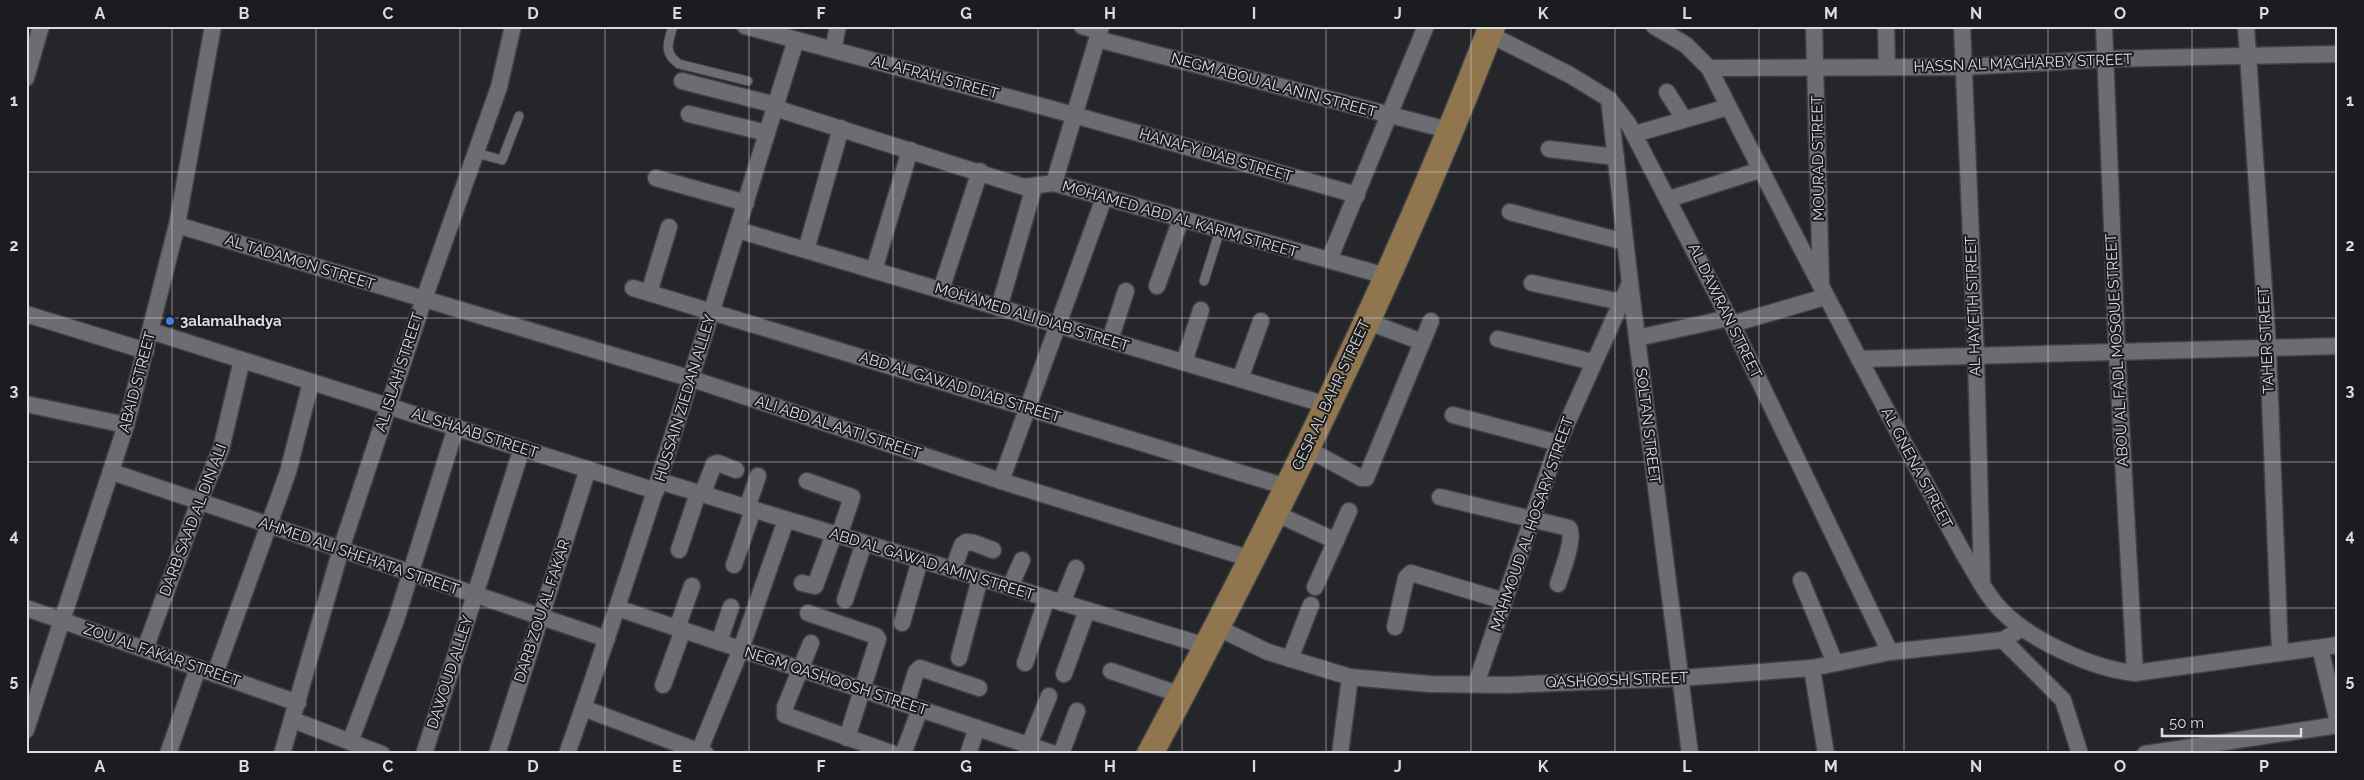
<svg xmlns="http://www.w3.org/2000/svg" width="2364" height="780" font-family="Raleway,sans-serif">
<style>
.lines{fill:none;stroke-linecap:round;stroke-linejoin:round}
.service-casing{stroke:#3f4043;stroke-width:11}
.minor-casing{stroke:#3f4043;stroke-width:19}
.primary-casing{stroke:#3f4043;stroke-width:29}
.service{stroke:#6b6d72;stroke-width:9}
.minor{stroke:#6b6d72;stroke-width:16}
.primary{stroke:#90764f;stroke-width:26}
.grid{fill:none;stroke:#dcdddf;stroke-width:1;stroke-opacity:0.55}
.shop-dot{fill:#3f7fe0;stroke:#1b1c20;stroke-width:2}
.labels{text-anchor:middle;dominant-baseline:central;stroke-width:4;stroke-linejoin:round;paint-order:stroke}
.street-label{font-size:15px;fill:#dcdddf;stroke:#1b1c20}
.poi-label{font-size:15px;font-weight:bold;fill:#dcdddf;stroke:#1b1c20;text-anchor:start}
.neatline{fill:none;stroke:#dcdddf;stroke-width:2}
.grid-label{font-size:16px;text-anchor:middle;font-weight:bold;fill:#dcdddf}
</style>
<rect width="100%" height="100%" fill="#242629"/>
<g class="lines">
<g class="service-casing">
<g id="service">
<path d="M673,26C668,42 663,53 679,64L748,81"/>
<path d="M476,153L502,160L519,116"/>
<path d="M1204,281L1220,230"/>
</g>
</g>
<g class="minor-casing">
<g id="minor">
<path d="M745,26L1074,115L1357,195"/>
<path d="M1082,26L1100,31"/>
<path d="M1654,26L1686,45L1709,68C1775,198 1841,326 1910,454C1928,488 1946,522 1965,556C1976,574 1986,595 2001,610C2030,640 2093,669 2135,673L2338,645"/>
<path d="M1814,26L1821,284"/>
<path d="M1886,26L1887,67"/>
<path d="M1962,26L1976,356L1982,581"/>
<path d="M2104,26L2117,352L2135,673"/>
<path d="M2246,26L2268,348L2280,653"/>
<path d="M1489,34L1570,75L1609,99L1629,125L1729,318L1890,652"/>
<path d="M1097,39L1452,131"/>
<path d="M833,49L838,26"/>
<path d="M1709,68L1964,67L2105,59L2338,54"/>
<path d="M26,78L41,26"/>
<path d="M682,81L776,105"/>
<path d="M1667,92L1684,119"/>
<path d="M1609,99L1630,283L1690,754"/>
<path d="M775,108L1024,187L1054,183L1386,276"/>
<path d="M689,114L767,133"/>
<path d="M1635,134L1728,107"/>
<path d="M1549,149L1616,157"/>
<path d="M656,178L746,203"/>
<path d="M1054,183L1101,26"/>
<path d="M1669,199L1760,170"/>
<path d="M1510,212L1625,242"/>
<path d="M177,225L692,379L1001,481L1251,559"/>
<path d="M738,230L1327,405"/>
<path d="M806,250L841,128"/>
<path d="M1329,260L1426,26"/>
<path d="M874,270L910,150"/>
<path d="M1532,283L1621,302"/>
<path d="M1157,286L1181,219"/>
<path d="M633,288L1287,487"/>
<path d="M941,290L980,171"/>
<path d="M649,293L669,227"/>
<path d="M999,308L1034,187"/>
<path d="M26,314L146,351"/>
<path d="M1366,321L1422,342"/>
<path d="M1732,324L1825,297"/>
<path d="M151,331L656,491"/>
<path d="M1637,338L1729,318"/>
<path d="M1498,339L1593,362"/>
<path d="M1110,340L1126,291"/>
<path d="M1859,359L2338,346"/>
<path d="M1184,362L1201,310"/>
<path d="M1240,379L1261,321"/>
<path d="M26,404L126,425"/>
<path d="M1453,415L1558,443"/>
<path d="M1306,448L1361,478H1366L1431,321"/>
<path d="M112,472L607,639"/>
<path d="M659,481L1206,646"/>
<path d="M807,481L852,497L839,536"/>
<path d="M1001,481L1104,198"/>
<path d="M702,495L714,464L718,463L736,470"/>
<path d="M1440,497L1569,528C1575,539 1562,571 1558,584"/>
<path d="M747,508L758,476"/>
<path d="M1275,513L1336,541"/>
<path d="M679,550L698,493"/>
<path d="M734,565L753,510"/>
<path d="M953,570L962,545L966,542L974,543L993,550"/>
<path d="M1801,580L1835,663"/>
<path d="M802,583L815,586L834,534"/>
<path d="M1010,587L1022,560"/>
<path d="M1315,587L1349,511"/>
<path d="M845,600L864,543"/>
<path d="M1062,603L1076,568"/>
<path d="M26,608L298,703"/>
<path d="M617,608L1055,754"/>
<path d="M808,613L876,636L878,639L847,738"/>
<path d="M902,623L920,560"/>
<path d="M1216,627L1268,652L1350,677L1430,684L1508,685L1681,678L1812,668L1890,652L2003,640L2021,629"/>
<path d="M1395,627L1406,578L1411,573L1504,601"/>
<path d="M677,628L692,586"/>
<path d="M2003,640L2063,700L2080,754"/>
<path d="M719,642L731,607"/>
<path d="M811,643L785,707V715L894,754"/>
<path d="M2320,648L2338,722"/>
<path d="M145,649L199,502L221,449L242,360"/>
<path d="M959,658L980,578"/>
<path d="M1290,659L1311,605"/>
<path d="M1025,663L1047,598"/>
<path d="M1812,668L1826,754"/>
<path d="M1111,671L1181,695"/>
<path d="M215,674L288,472L311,382"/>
<path d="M1064,674L1087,610"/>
<path d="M1476,684L1558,443L1630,283"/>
<path d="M663,685L683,630"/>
<path d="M906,704L916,672L920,668L979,688"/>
<path d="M583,708L706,754"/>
<path d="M293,720L382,754"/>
<path d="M26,730L126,425L177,225L213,26"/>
<path d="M350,742L396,620L456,427"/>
<path d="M1029,745L1049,696"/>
<path d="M168,754L198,668"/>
<path d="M282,754L341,549L424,299L499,87L513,26"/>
<path d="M424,754L522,448"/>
<path d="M497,754L588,469"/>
<path d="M567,754C650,518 721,279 796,40"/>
<path d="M698,754L741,649L786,520"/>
<path d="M903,754L920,709"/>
<path d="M968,754L977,728"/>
<path d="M1061,754L1077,711"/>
<path d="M1340,754L1350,677"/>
<path d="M2145,754L2338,725"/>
</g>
</g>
<g class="primary-casing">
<path id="primary" d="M1150,754C1276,518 1396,276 1492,26"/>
</g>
<use href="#service" class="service"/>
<use href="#minor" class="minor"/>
<use href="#primary" class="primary"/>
</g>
<path class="grid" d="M172,26V754M316,26V754M460,26V754M605,26V754M749,26V754M893,26V754M1038,26V754M1182,26V754M1326,26V754M1471,26V754M1615,26V754M1759,26V754M1904,26V754M2048,26V754M2192,26V754M26,172H2338M26,318H2338M26,462H2338M26,608H2338"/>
<circle class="shop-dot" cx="170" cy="321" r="5"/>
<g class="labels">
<g class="street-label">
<text transform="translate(2023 63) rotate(-2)">HASSN AL MAGHARBY STREET</text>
<text transform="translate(935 77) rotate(15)">AL AFRAH STREET</text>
<text transform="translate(1274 85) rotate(15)">NEGM ABOU AL ANIN STREET</text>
<text transform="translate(1216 155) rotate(16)">HANAFY DIAB STREET</text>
<text transform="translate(1818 158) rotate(-91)">MOURAD STREET</text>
<text transform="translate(1180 219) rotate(16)">MOHAMED ABD AL KARIM STREET</text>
<text transform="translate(300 262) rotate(17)">AL TADAMON STREET</text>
<text transform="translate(1973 306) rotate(-92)">AL HAYETH STREET</text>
<text transform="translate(1725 311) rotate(64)">AL DAWRAN STREET</text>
<text transform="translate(1032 317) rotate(17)">MOHAMED ALI DIAB STREET</text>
<text transform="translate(2266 340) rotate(-93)">TAHER STREET</text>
<text transform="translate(2117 350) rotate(-93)">ABOU AL FADL MOSQUE STREET</text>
<text transform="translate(399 372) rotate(-72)">AL ISLAH STREET</text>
<text transform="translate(137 382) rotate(-75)">ABAID STREET</text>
<text transform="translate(960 387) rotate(17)">ABD AL GAWAD DIAB STREET</text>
<text transform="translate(1331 395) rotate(-65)">GESR AL BAHR STREET</text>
<text transform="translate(685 398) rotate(-73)">HUSSAIN ZIEDAN ALLEY</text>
<text transform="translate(1648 426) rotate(83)">SOLTAN STREET</text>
<text transform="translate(838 427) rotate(18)">ALI ABD AL AATI STREET</text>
<text transform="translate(475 433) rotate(18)">AL SHAAB STREET</text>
<text transform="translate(1917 468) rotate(62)">AL GNENA STREET</text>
<text transform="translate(193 520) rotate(-69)">DARB SAAD AL DIN ALI</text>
<text transform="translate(1532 524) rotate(-71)">MAHMOUD AL HOSARY STREET</text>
<text transform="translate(359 556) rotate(19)">AHMED ALI SHEHATA STREET</text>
<text transform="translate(932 564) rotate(17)">ABD AL GAWAD AMIN STREET</text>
<text transform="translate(542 611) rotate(-72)">DARB ZOU AL FAKAR</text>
<text transform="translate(162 655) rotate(19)">ZOU AL FAKAR STREET</text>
<text transform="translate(450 672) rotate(-72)">DAWOUD ALLEY</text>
<text transform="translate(1617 680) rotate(-2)">QASHQOSH STREET</text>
<text transform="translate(836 681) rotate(18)">NEGM QASHQOSH STREET</text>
</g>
<g class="poi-label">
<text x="180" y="321">3alamalhadya</text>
</g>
</g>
<rect width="2364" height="780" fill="none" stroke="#1b1c20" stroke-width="55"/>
<path d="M2162 728v8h139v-8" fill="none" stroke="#dcdddf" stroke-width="2.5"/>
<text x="2169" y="728" font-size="15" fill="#dcdddf" stroke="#1b1c20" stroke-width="4" paint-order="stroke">50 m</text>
<rect x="28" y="28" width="2308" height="724" class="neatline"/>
<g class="grid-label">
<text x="100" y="19">A</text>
<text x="244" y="19">B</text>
<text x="388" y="19">C</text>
<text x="533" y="19">D</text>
<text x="677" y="19">E</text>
<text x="821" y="19">F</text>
<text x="966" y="19">G</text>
<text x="1110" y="19">H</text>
<text x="1254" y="19">I</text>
<text x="1398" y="19">J</text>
<text x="1543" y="19">K</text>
<text x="1687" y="19">L</text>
<text x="1831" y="19">M</text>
<text x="1976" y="19">N</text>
<text x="2120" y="19">O</text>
<text x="2264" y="19">P</text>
<text x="14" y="106">1</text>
<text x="2350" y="106">1</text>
<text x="14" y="251">2</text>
<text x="2350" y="251">2</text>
<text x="14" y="396">3</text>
<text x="2350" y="396">3</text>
<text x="14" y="541">4</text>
<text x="2350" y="541">4</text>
<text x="14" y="686">5</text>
<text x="2350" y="686">5</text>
<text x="100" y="772">A</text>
<text x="244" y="772">B</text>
<text x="388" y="772">C</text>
<text x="533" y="772">D</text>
<text x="677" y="772">E</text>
<text x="821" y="772">F</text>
<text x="966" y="772">G</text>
<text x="1110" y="772">H</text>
<text x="1254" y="772">I</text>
<text x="1398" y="772">J</text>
<text x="1543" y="772">K</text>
<text x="1687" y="772">L</text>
<text x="1831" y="772">M</text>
<text x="1976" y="772">N</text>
<text x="2120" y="772">O</text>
<text x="2264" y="772">P</text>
</g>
</svg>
